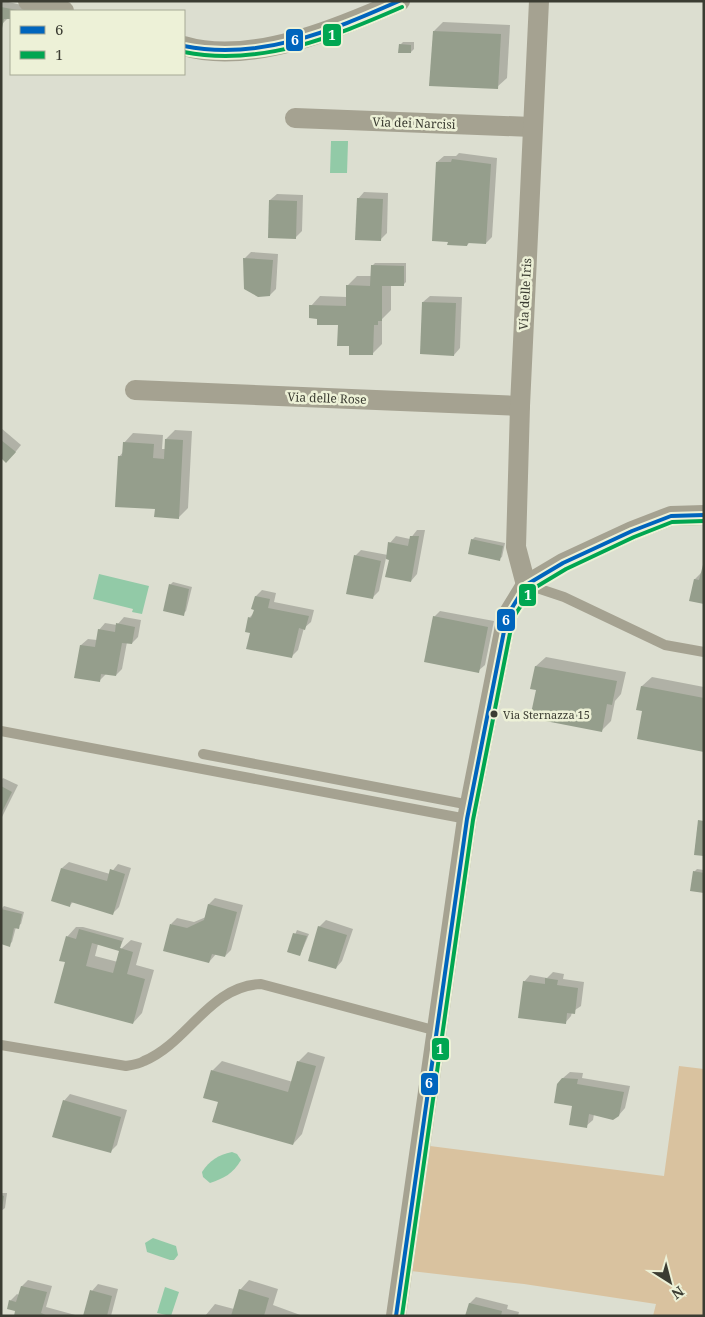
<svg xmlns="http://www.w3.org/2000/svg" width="705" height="1317" font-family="'Noto Serif',serif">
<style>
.green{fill:#d9c29f}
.water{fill:#92caa7}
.shadow{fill:#0003}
.building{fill:#959e8c;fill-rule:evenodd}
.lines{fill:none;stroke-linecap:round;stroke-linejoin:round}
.lane{stroke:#a5a291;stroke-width:10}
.street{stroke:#a5a291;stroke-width:20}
.bus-1-casing{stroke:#edf1d7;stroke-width:8}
.bus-2-casing{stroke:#edf1d7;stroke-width:8}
.bus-1{stroke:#0065bd;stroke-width:4}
.bus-2{stroke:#00a651;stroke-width:4}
.bus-dot{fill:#3b3c32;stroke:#edf1d7;stroke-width:2}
.labels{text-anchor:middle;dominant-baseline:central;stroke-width:5;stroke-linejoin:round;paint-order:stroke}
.bus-label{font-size:11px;fill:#3b3c32;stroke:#edf1d7;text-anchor:start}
.street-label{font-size:12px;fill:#3b3c32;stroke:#edf1d7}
.line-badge{stroke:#edf1d7;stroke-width:2}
.badge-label{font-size:14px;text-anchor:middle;font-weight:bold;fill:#fff}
</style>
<rect width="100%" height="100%" fill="#dcded0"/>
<path class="green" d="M679,1066L704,1069V1316H653L656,1304L524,1284L411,1271L430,1146L664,1176Z"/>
<g class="water">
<path d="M331,141H348L347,173H330Z"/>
<path d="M99,574L149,586L142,614L132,612L133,609L93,599Z"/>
<path d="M232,1152L237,1154L241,1160C233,1174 224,1178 210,1183L203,1177L202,1172C210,1160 218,1155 232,1152Z"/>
<path d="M153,1238L176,1246L178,1255L174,1260H170L147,1252L145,1243Z"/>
<path d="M165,1287L179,1292L171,1316L157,1313Z"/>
</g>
<g class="shadow">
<path d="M1,1H4L49,11H11V19L8,18L2,24Z"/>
<path d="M443,22L510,25L507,78L497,87L434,31Z"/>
<path d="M403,42H414V49L411,52L400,45Z"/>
<path d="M459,153L497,158L492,237L486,243L470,242L467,245L437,162L444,156H456Z"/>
<path d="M364,192L388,193L387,233L381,239L358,199Z"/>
<path d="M277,194L303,195L302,231L296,237L270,200Z"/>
<path d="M251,252L278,254L276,289L270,295L245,258Z"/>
<path d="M375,263H406V282L403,285L391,284V310L382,319V344L372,354L351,344L339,324L319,317L311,306L320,296L347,297V286L357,276H372V266Z"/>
<path d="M430,296L462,297L460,348L454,355L423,302Z"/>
<path d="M1,428L21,445L13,455L1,457Z"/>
<path d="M175,430L192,431L188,508L178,518L156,508L119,457L123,452L124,443L133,433L163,435L162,449H165L166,439Z"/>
<path d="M417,530H425L417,574L411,581L390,560L386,558L379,591L373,597L355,556L361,550L388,555L390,543L396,536L410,539Z"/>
<path d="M475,537L505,543L502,557L499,559L472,540Z"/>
<path d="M702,572L704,603L690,600L695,579Z"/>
<path d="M173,582L192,587L186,611L183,614L170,585Z"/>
<path d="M262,590L276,593L274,602L314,610L311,622L304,628L298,650L292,656L251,632L249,618L254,613L256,596Z"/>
<path d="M440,611L494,621L485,665L478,671L434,617Z"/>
<path d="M124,617L141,620L138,637L132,643L127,642L122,669L116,675L106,674L99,681L76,677L81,645L88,639L97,640L99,630L105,623L117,625Z"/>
<path d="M546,657L626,672L621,694L615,701L611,721L601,731L537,689L532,688L536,666Z"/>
<path d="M652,677L704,687V750L643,710L642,686Z"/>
<path d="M3,778L18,785L1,819V780Z"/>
<path d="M69,862L110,874L118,864L131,868L119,907L113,913L74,901L69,906L62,868Z"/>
<path d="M697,869L704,870V892L694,872Z"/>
<path d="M215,898L243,905L231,950L225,956L216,954L209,962L171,924L177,918L194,922L206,917L209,904Z"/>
<path d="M4,906L24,912L21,924L16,927L12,942L9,945L1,909Z"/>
<path d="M326,920L353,929L342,961L336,968L319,927Z"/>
<path d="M76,927H83L124,938L119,950L98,944L95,956L118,962L121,949L131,940L142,943L136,965L154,970L142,1013L133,1023L66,961L67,937Z"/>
<path d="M297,930L309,934L300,955L288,952Z"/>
<path d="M553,972L564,974L563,979L584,982L581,1006L572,1012L571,1016L565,1023L524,982L530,975L547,978Z"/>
<path d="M308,1052L325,1057L302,1134L293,1144L212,1071L222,1061L293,1082L298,1062Z"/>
<path d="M570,1072L583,1073L582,1078L630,1086L625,1108L619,1115L594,1114L593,1120L586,1126L573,1105L563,1078Z"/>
<path d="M70,1094L127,1110L117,1145L110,1152L64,1101Z"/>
<path d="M1,1193H7L5,1208L1,1211Z"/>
<path d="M28,1280L52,1286L46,1307L79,1316H15L16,1311L10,1301L17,1294L19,1295L22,1286Z"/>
<path d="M249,1280L278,1289L273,1305L303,1316H205L215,1304L234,1309L240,1290Z"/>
<path d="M98,1284L118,1289L111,1316H85L92,1291Z"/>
<path d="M476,1297L508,1305L507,1309L519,1312L518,1316H467L470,1303Z"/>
</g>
<g class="building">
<path d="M1,7L17,10L11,11V19H4L2,28Z"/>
<path d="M433,31L501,34L498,89L429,86Z"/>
<path d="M399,44L411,45V53H398Z"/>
<path d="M452,159L491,164L486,244L468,243L467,246L447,245L448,242L432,241L436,162H451Z"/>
<path d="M357,198L383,199L381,241L355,240Z"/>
<path d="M269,200L297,201L296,239L268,238Z"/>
<path d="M243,258L273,260L270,296L258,297L244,289Z"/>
<path d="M371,265L404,266V286H382V321H378V325H374L373,355H349V346H337L338,325H317V319L309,318V305L346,306V285L370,286Z"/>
<path d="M422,302L456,303L454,356L420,354Z"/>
<path d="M165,439L183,440L179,519L154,517L155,509L115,507L118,456H122L123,442L154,444L153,458L164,459Z"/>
<path d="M1,440L16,452L6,463L1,458Z"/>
<path d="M410,536H419L411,582L385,577L389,560L386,559L388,542L408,546Z"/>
<path d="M471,539L503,546L500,561L468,554Z"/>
<path d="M354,555L381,561L373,599L346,594Z"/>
<path d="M704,561V604L689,601L694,579L699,580Z"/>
<path d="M169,584L189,589L184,616L163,611Z"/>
<path d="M255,596L270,599L268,608L309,616L305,630L299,628L292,658L246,649L250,633L245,632L248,617L251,618L254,610L251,609Z"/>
<path d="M433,616L488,627L479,673L424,662Z"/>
<path d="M116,623L135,627L132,644L122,643L116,676L101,674L100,682L74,678L80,645L95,647L98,629L115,632Z"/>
<path d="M535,666L617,681L612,705L607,704L602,732L530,718L536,690L530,689Z"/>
<path d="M641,686L704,698V752L637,739L642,711L636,710Z"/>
<path d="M1,786L12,792L1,814Z"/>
<path d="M698,820L704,821V856L694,855Z"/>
<path d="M61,868L107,881L110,869L125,874L113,915L71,902L70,907L51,901Z"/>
<path d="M693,871L704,873V893L690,891Z"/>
<path d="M208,904L237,912L225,957L212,954L209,963L163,951L170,924L187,928L204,920Z"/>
<path d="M1,909L22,914L19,929L14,928L10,947L1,944Z"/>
<path d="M318,926L347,935L336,969L308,961Z"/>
<path d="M79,929L122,941L120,948L133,952L127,974L145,979L133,1024L54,1003L65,962L59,961L66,936L76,939ZM92,943L119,951L113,973L86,966Z"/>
<path d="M293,933L307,936L300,956L287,952Z"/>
<path d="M545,978L558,980L557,985L578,988L575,1014L567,1013L566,1024L518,1018L523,981L545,984Z"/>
<path d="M297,1061L316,1066L293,1145L212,1122L218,1102L203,1098L211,1070L288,1092Z"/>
<path d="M562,1078L578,1079L577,1084L624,1092L619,1116L613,1120L589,1114L587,1128L569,1125L572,1106L554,1103L557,1084Z"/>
<path d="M63,1100L121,1117L111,1153L52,1137Z"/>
<path d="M1,1195L4,1196L2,1209H1Z"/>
<path d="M21,1286L47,1292L41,1313L48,1316H14L15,1311L7,1309L9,1300L16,1302Z"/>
<path d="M239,1289L269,1298L264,1316H231Z"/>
<path d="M90,1290L112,1296L107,1316H83Z"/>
<path d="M469,1303L502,1311L501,1316H465Z"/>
</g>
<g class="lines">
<g class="lane">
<path d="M528,585L564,597L665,645L704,652"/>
<path d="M1,731L467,819"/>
<path d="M203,754L470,805"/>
<path d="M1,1045L126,1066C132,1065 139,1064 144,1061C188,1043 209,986 261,984L437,1031"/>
</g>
<g class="street">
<path d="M28,1L64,11"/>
<path d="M184,46C250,66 339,28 400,1"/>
<path d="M295,118L532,127"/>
<path d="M135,390L520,406"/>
<path d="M526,585L516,547L520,406L539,1"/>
<path d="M396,1316L467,819L507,616L526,585L563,563L632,531L671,516L704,515"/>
</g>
<g class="bus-1-casing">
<g id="bus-1">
<path d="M184,46C260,61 331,31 399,1"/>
<path d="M396,1316L467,819L507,616L526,585L563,563L632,531L671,516L704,515"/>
</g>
</g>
<g class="bus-2-casing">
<g id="bus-2">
<path d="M184,52C261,67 333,37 402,7"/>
<path d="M402,1316L473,820L513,618L531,590L566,569L634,537L672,522L704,521"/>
</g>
</g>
<use href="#bus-1" class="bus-1"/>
<use href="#bus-2" class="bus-2"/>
</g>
<circle class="bus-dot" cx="494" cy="714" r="4.5"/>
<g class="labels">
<g class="bus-label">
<text x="503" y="714">Via Sternazza 15</text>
</g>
<g class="street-label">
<text transform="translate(414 123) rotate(2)">Via dei Narcisi</text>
<text transform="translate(525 294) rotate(-87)">Via delle Iris</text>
<text transform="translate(327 398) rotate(2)">Via delle Rose</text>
</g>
</g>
<g class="line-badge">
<rect x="322" y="23" width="20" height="24" rx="5" fill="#00a651"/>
<rect x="285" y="28" width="19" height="24" rx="5" fill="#0065bd"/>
<rect x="518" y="583" width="19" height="24" rx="5" fill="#00a651"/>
<rect x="496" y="608" width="20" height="24" rx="5" fill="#0065bd"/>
<rect x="431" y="1037" width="19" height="24" rx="5" fill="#00a651"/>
<rect x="420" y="1072" width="19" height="24" rx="5" fill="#0065bd"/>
</g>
<g class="badge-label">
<text x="332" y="40">1</text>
<text x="295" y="45">6</text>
<text x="528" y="600">1</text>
<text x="506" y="625">6</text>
<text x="440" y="1054">1</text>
<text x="429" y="1088">6</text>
</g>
<rect width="705" height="1317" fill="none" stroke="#3b3c32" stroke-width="5"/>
<rect x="10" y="10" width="175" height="65" fill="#edf1d7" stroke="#a6a995"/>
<rect x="20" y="26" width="25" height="8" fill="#0065bd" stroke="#a6a995"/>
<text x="55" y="35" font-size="15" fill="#3b3c32">6</text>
<rect x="20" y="51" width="25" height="8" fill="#00a651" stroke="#a6a995"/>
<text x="55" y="60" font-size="15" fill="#3b3c32">1</text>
<g transform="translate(670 1282) rotate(144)" stroke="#edf1d7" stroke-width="4" paint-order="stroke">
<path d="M0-4L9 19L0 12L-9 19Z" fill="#3b3c32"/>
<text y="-8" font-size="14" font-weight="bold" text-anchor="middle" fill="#3b3c32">N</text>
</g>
</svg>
